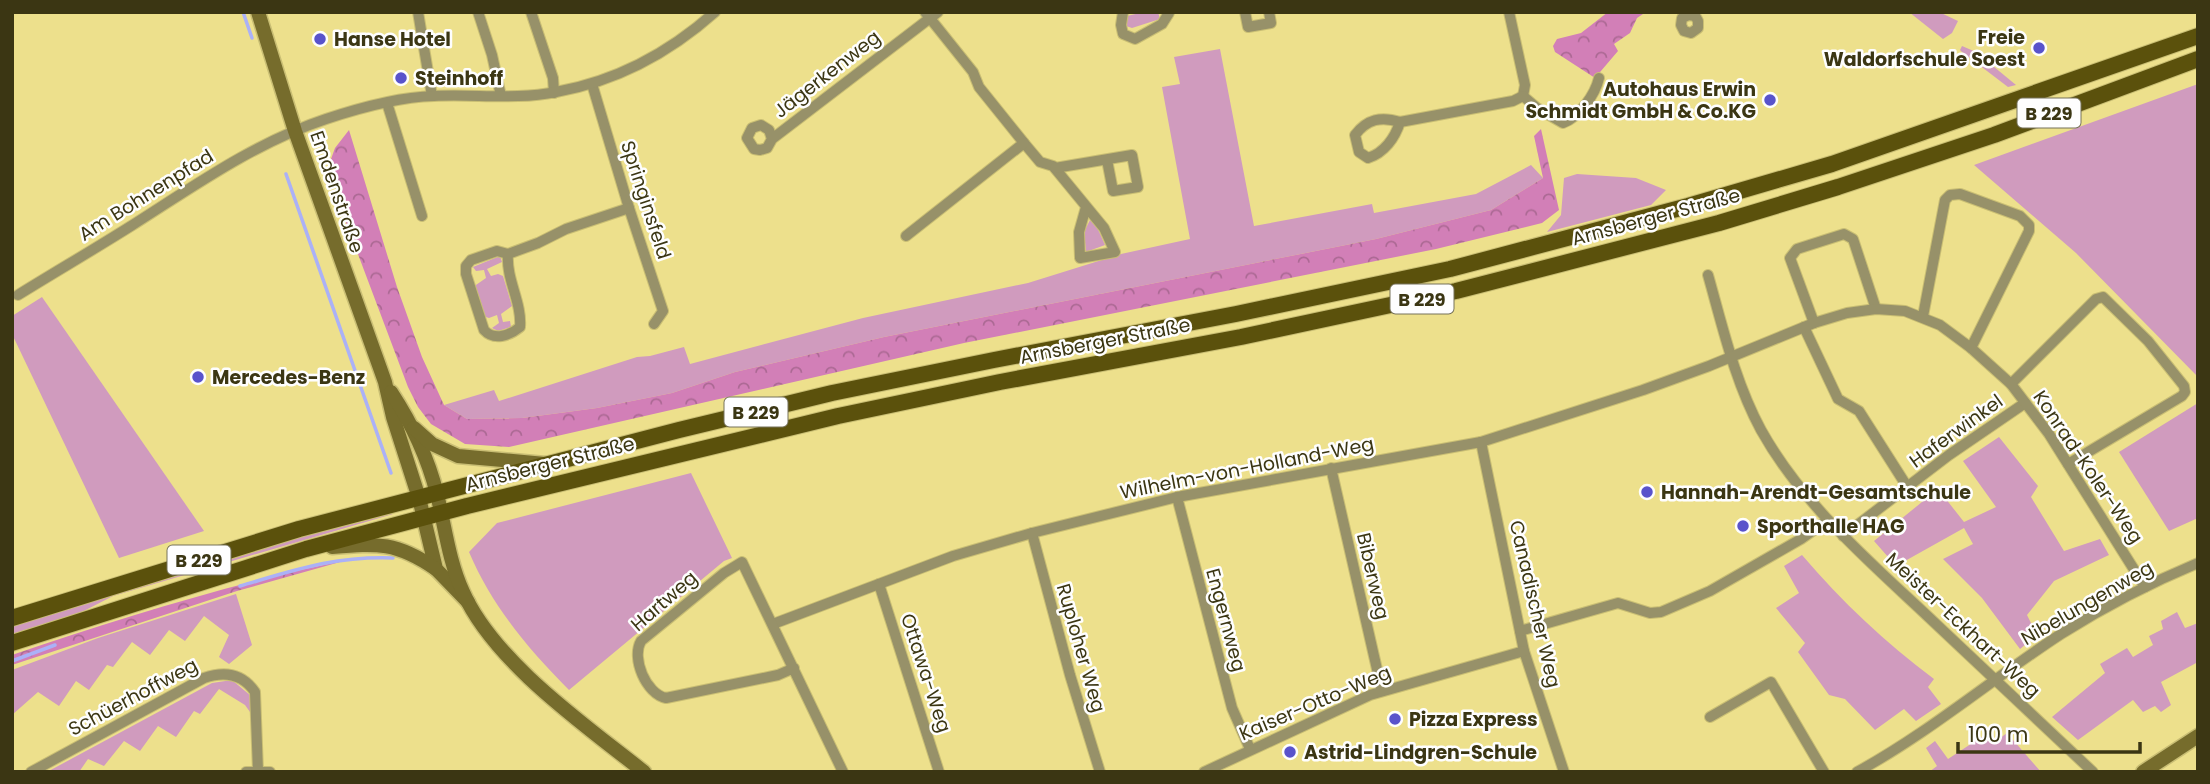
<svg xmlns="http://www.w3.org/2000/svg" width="2210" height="784" font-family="Poppins,sans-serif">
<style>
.green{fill:#d09bbe}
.forest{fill:url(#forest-crowns)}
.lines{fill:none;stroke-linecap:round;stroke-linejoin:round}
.stream{stroke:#abb1f7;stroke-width:3.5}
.street-casing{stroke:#c9be74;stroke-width:12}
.secondary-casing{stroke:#c9be74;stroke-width:17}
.primary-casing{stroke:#c9be74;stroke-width:18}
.street{stroke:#979169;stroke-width:10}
.secondary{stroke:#766c2c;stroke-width:14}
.primary{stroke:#5b510c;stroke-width:16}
.poi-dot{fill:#5953cb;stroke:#fefefe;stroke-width:2.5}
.labels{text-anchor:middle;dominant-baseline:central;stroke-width:5;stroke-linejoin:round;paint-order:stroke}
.shield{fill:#fefefe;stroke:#76725a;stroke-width:2}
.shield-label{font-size:18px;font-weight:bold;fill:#3b3613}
.poi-label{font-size:19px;font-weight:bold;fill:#3b3613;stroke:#fefefe;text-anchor:start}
.street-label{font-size:19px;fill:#3b3613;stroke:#fefefe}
</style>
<defs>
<pattern id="forest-crowns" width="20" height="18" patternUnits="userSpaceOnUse" patternTransform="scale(1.75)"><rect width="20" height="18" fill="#d27fb7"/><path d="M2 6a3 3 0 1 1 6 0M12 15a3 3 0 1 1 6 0" fill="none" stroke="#ac6994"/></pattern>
</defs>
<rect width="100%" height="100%" fill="#ede08c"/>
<g class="green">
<path d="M1144,12H1158L1160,19L1132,28L1126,26L1127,16Z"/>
<path d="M1909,12H1939L1958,21L1952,33L1943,39Z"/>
<path d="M1962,46L1976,52L2016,85L2008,87L1962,52L1960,50Z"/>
<path d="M1220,49L1254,226L1372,204L1374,213L1476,194L1531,165L1543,178L1491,210L1376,239L884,337L735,372L672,393L597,408L522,418L467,419L444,405L494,390L499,401L637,357L650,356L684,347L690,364L863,318L1028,283L1121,254L1190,239L1162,87L1180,84L1174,57Z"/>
<path d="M2198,84V377L2076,253L1974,165Z"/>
<path d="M1577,174L1636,178L1666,190L1651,205L1547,232L1561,215L1564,178Z"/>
<path d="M1090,220L1097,227L1105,245L1086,252L1084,232Z"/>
<path d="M500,256L502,262L487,269L491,276L498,274L503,276L512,306L501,314L503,322L510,321L511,327L498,331L492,328L499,323L497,315L489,318L483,316L473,287L486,278L484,270L476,271L473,267Z"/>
<path d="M42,297L204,531L119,558L12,334V316Z"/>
<path d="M2198,403V518L2169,531L2119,452Z"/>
<path d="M1999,437L2038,486L2031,497L2064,551L2100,539L2109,555L2054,581L2027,615L2037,635L2020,649L1982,598L1943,559L1973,544L1964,528L1896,566L1874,541L1938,489L1964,522L1996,507L1963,461Z"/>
<path d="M691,473L732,558L724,561L569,690C528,649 492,606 469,552L497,523Z"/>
<path d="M391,510L393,514L113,596L78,614L12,636V626L144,583Z"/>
<path d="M1802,555C1842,602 1885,642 1934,679L1928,687L1941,704L1916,721L1904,709L1875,730L1845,699L1829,695L1798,652L1805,643L1776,608L1799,593L1784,566Z"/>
<path d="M236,594L252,645L229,664L219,657L229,635L204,616L185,641L169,630L150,655L132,642L113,667L107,665L89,690L76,681L59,706L38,692L12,715V670L98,638Z"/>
<path d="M2177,612L2185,628L2198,623V662L2161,682L2171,705L2161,712L2155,706L2143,712L2133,700L2078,740L2052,717L2105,673L2100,664L2127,648L2133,657L2153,645L2149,636L2163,629L2161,621Z"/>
<path d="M232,680L251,696L250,712L245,705L219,689L200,714L194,711L176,737L158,726L140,751L124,741L104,766L88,759L79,772H47L212,683Z"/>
<path d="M2007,733L2041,772H1929L1937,766L1926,748L1935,741L1948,759L1983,736L1992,744Z"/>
</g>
<g class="forest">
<path d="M1608,12H1646L1637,18L1630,33L1614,44L1618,51L1595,78L1555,52L1553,46L1557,39L1581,33Z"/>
<path d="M1541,129L1559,210L1542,223L1436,249L964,343L509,447L465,444L431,424L418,407L408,387L344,217L331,159L335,148L349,130L397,287L422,357L444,405L467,419L522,418L597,408L672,393L735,372L884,337L1376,239L1491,210L1543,178L1534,136Z"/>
<path d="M347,560L237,591L12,665V655C122,618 233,583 347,560Z"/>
</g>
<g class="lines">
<g class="stream">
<path d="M243,12L252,38"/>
<path d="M286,174L391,473"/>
<path d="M240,586C295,570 334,556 393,558"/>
<path d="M12,661L55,645"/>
</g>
<g class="street-casing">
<g id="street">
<path d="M418,12L432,96"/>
<path d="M478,12L492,55L501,96"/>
<path d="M531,12L553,78L554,93"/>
<path d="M925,12L973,72L979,87L1024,143L1040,162L1053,166L1104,228L1115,252L1080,258L1079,232L1086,207"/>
<path d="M1123,12L1121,25L1123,34L1135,39L1162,24L1169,13"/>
<path d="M1245,12L1248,27L1271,23L1269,12"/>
<path d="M1509,12L1525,85L1523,96"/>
<path d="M1693,12L1698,21V28L1691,33L1684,31L1681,25L1682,18L1689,15L1695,16"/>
<path d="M592,84L629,208L663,311L654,324"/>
<path d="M1523,96L1537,108L1563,123C1579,117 1595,95 1599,78"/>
<path d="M387,103L422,216"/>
<path d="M1400,122C1395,138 1384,153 1368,158L1359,152L1355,135C1367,119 1381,116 1400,122L1513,101L1523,96"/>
<path d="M772,139L769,130L761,125L752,128L747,138L754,149L760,150L767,148L772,139L938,12"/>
<path d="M1055,168L1132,155L1138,187L1113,191L1107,160"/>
<path d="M906,236L1024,143"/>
<path d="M508,254C506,280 522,302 520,327C509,336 494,341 484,330L466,274V266L471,260L497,251L508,254L538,243L566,229L629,208"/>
<path d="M1708,275C1723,328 1735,382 1761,430C1800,500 1861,554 1919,608C1977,663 2035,717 2093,772"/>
<path d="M18,295C55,272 93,250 131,226C194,186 254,143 326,119C359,108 399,97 434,96C475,94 517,100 556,92C617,81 669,53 715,12"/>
<path d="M1923,316L1945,200L1950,195L1960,194L2020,216L2029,225V231L1971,348"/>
<path d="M1814,323L1790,258L1797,249L1844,234L1853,239L1876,309"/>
<path d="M1804,327L1838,399L1859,411L1908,488"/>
<path d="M2011,384L2096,299L2103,297L2148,341L2184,386L2185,392L2182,396L2068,464"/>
<path d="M1481,442L1524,651L1564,772"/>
<path d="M1331,468L1382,691"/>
<path d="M1177,497L1232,708L1250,749"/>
<path d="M1032,533L1070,675L1100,772"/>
<path d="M1843,536L1949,455L2025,403"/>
<path d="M879,584L939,772"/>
<path d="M773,624L953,556L1032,533L1177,497L1481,442L1643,390L1709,366L1814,323L1847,313L1876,309L1905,311L1940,325L1971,348L2011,384L2049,434L2145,587"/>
<path d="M1520,631L1618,603L1650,613L1661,612L1710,591L1801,539L1828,520"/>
<path d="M794,668L778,675L666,698C646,694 631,658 641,641L724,573L742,562L843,772"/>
<path d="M1710,717L1771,682L1824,772"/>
<path d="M31,772L204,678C224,671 242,673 255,692L258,771"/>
<path d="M246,772H270"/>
<path d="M1204,772L1370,695L1524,651"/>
<path d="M1857,772C1930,732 1992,679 2061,634C2104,607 2150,583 2198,563"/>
</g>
</g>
<g class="secondary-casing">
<g id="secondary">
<path d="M258,12L295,131L385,382L393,417L419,498L436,569L468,602"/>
<path d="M391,392C412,424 428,458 437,494C445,527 449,562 463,592C494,662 585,725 644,772"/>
<path d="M414,428L432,444L458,456L545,464"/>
<path d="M332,547C378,543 397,542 436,569"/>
<path d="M2143,772L2198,736"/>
</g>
</g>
<g class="primary-casing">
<g id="primary">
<path d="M12,618L299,529L679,430L832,393L994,360L1236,314L1450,269L1688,206L1832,164L2198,36"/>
<path d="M12,643L306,549L467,506L838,416L1000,382L1241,337L1456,291L1719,223L1838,187L1994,135L2198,59"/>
</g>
</g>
<use href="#street" class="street"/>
<use href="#secondary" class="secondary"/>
<use href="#primary" class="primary"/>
</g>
<g class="poi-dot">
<circle cx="320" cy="39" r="7"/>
<circle cx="2039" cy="48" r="7"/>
<circle cx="401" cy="78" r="7"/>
<circle cx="1770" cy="100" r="7"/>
<circle cx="198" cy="377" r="7"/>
<circle cx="1647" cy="492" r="7"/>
<circle cx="1743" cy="526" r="7"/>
<circle cx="1395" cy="719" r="7"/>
<circle cx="1290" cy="752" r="7"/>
</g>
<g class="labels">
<g class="shield">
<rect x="2017.5" y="98.5" width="63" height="29" rx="5"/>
<rect x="1390.5" y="284.5" width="63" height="29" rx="5"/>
<rect x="724.5" y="397.5" width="63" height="29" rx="5"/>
<rect x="167.5" y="545.5" width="63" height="29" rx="5"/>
</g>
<g class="shield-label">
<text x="2049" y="113">B 229</text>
<text x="1422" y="299">B 229</text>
<text x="756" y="412">B 229</text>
<text x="199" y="560">B 229</text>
</g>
<g class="poi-label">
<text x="2025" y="37" text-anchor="end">Freie<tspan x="2025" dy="22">Waldorfschule Soest</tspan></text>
<text x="334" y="39">Hanse Hotel</text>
<text x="415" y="78">Steinhoff</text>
<text x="1756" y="89" text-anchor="end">Autohaus Erwin<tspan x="1756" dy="22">Schmidt GmbH &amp; Co.KG</tspan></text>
<text x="212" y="377">Mercedes-Benz</text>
<text x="1661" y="492">Hannah-Arendt-Gesamtschule</text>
<text x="1757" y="526">Sporthalle HAG</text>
<text x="1409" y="719">Pizza Express</text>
<text x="1304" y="752">Astrid-Lindgren-Schule</text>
</g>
<g class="street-label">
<text transform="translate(827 74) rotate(-38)">Jägerkenweg</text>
<text transform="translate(337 192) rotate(71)">Emdenstraße</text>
<text transform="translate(146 195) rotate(-32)">Am Bohnenpfad</text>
<text transform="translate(646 200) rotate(72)">Springinsfeld</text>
<text transform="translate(1656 217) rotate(-15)">Arnsberger Straße</text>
<text transform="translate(1105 341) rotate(-11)">Arnsberger Straße</text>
<text transform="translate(1956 431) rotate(-36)">Haferwinkel</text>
<text transform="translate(550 464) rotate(-14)">Arnsberger Straße</text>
<text transform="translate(2088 467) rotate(56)">Konrad-Koler-Weg</text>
<text transform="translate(1247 468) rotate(-11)">Wilhelm-von-Holland-Weg</text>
<text transform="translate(1373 576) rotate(77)">Biberweg</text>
<text transform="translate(664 601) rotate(-41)">Hartweg</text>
<text transform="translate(2087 603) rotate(-30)">Nibelungenweg</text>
<text transform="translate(1535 604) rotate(77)">Canadischer Weg</text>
<text transform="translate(1226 620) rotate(75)">Engernweg</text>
<text transform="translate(1963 625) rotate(43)">Meister-Eckhart-Weg</text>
<text transform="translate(1081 648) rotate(74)">Ruploher Weg</text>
<text transform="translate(926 673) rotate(72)">Ottawa-Weg</text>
<text transform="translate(133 697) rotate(-28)">Schüerhoffweg</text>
<text transform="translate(1315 703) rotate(-23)">Kaiser-Otto-Weg</text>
</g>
</g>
<rect width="2210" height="784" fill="none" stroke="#3b3613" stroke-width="28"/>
<path d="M1958 742v10h182v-10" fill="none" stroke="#3b3613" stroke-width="3.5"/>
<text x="1968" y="742" font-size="21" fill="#3b3613" stroke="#fefefe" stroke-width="5" paint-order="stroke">100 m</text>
</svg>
